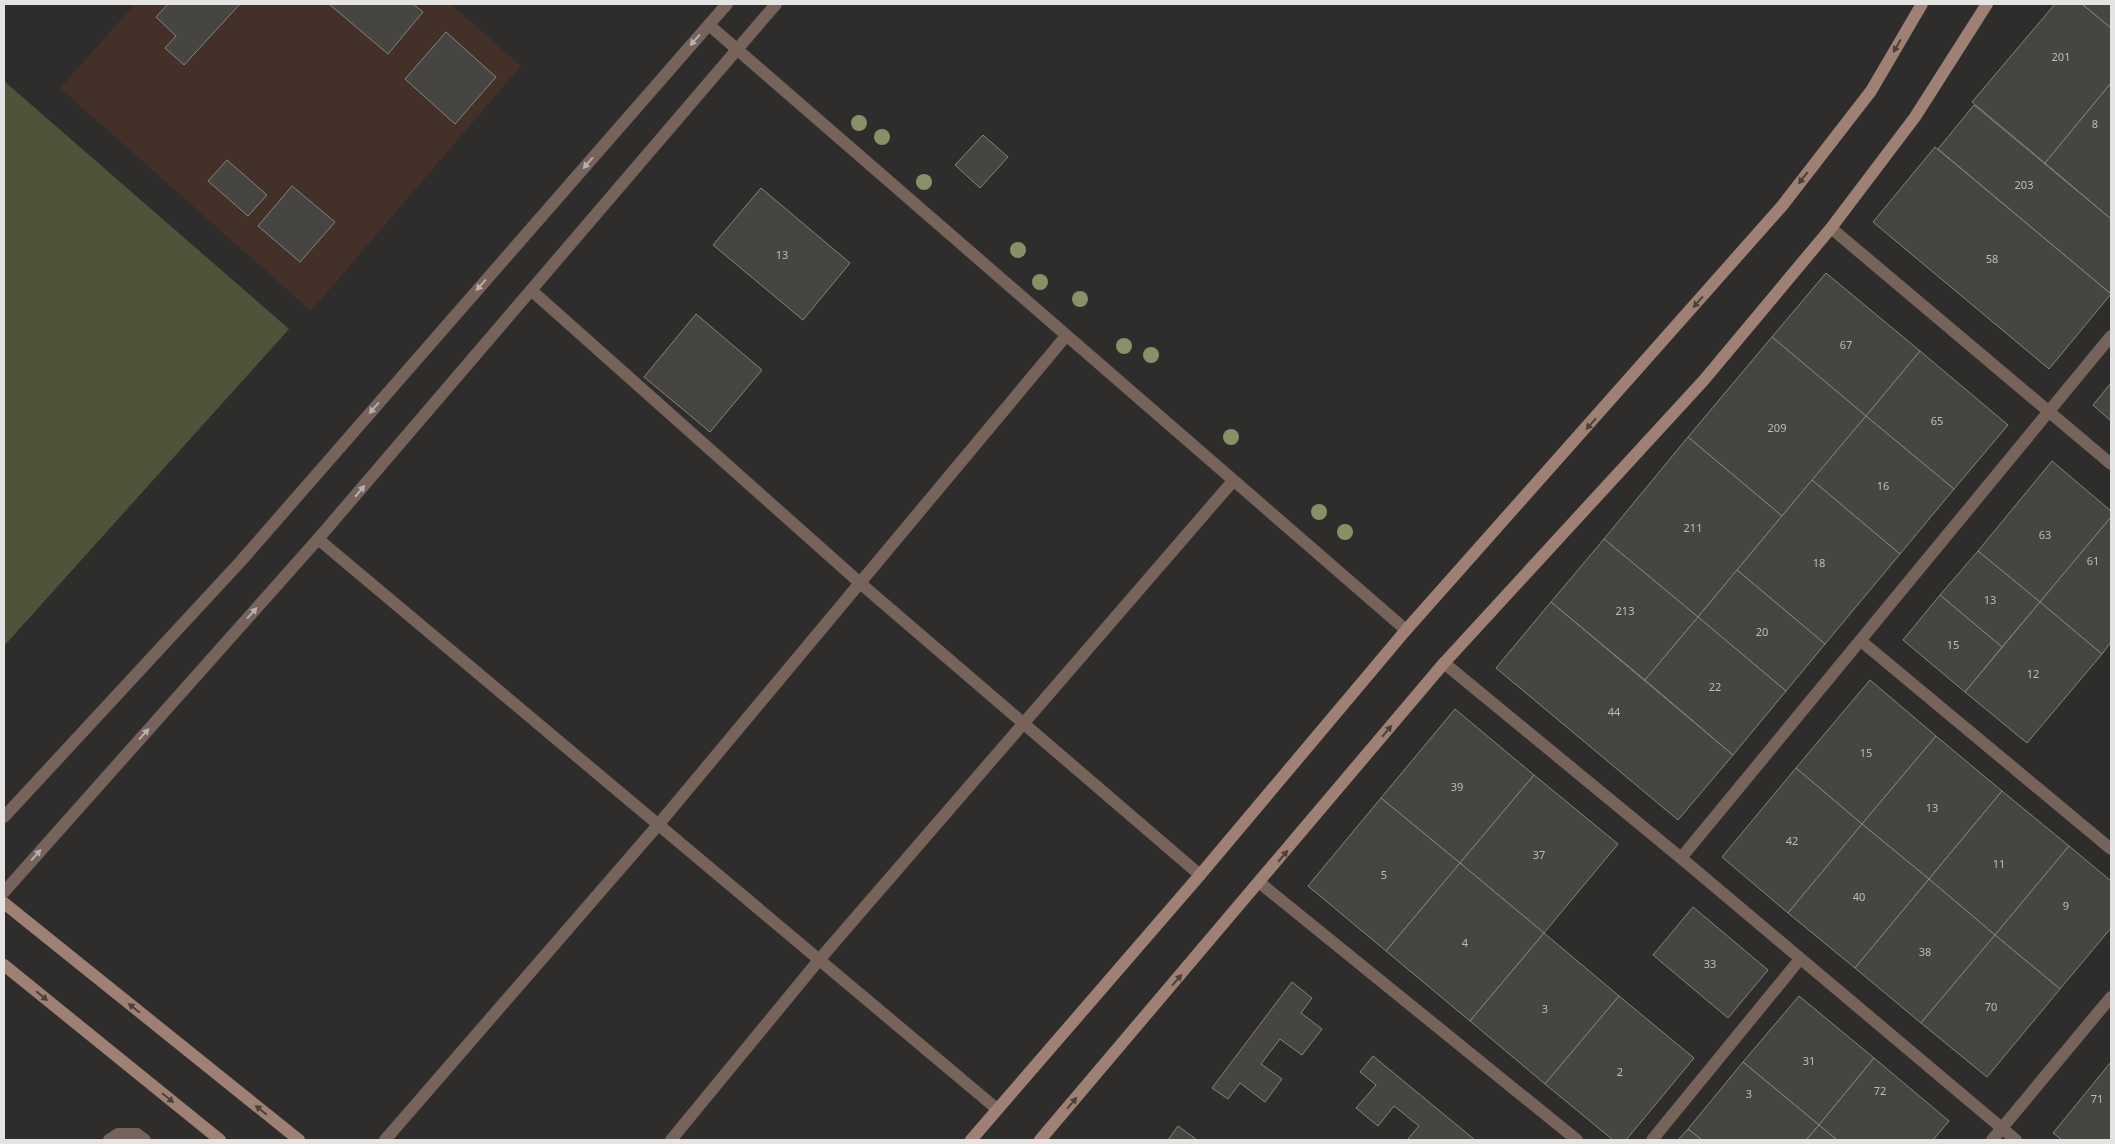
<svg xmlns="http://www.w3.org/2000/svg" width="2115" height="1144" font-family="'Noto Sans',sans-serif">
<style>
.education{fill:#433029}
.green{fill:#50533a}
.building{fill:#464542;stroke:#858381}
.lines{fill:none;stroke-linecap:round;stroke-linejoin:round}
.street{stroke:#76635b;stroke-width:12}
.secondary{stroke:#9e8074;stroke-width:12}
.tree{fill:#8b8f68}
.oneway{fill:#b9b0ac}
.oneway2{fill:#4c403b}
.labels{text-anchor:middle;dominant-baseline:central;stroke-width:4;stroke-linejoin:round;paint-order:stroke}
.number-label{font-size:11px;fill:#bdbcba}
</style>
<rect width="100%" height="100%" fill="#2f2d2b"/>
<path class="education" d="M135,4H451L521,66L311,311L60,88Z"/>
<path class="green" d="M4,81L289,329L4,646Z"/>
<g class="building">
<path d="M168,4H240L184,65L165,48L176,36L156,17Z"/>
<path d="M329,4H413L423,12L388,54Z"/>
<path d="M2055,4H2082L2111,28V83L2045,163L1972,102Z"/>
<path d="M2082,4H2111V28Z"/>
<path d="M446,32L496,77L455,124L405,79Z"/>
<path d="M2111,83V219L2045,163Z"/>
<path d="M1974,105L2111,219V294L1938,149Z"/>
<path d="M983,135L1008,157L980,188L955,165Z"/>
<path d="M1935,147L2111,294L2049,369L1873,222Z"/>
<path d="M227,160L267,195L248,216L208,181Z"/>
<path d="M292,186L335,222L300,262L258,226Z"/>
<path d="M761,188L850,263L803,320L713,245Z"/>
<path d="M1826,273L1920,351L1866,416L1772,337Z"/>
<path d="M696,314L762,370L710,432L644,377Z"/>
<path d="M1772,337L1866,416L1782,516L1688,437Z"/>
<path d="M1920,351L2008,425L1954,489L1866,416Z"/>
<path d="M2111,383V421L2093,405Z"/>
<path d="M1866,416L1954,489L1900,554L1812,480Z"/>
<path d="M1688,437L1782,516L1698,617L1604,539Z"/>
<path d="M2052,461L2111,511V517L2040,602L1978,551Z"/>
<path d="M1812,480L1900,554L1825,644L1737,570Z"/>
<path d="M2111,517V642L2102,654L2040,602Z"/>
<path d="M1604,539L1698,617L1645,680L1551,602Z"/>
<path d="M1978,551L2040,602L2002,647L1940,595Z"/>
<path d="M1737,570L1825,644L1786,691L1698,617Z"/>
<path d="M1940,595L2002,647L1965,692L1903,640Z"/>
<path d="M1551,602L1733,755L1678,820L1496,668Z"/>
<path d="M2040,602L2102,654L2027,743L1965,692Z"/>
<path d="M1698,617L1786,691L1733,755L1645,680Z"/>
<path d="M1870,680L1936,736L1862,824L1796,768Z"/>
<path d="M1455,709L1534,775L1460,863L1381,798Z"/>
<path d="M1936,736L2002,791L1929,879L1862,824Z"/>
<path d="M1796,768L1862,824L1788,913L1722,857Z"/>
<path d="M1534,775L1618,844L1544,933L1460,863Z"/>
<path d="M2002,791L2069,846L1995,935L1929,879Z"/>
<path d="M1381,798L1460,863L1386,951L1308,886Z"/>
<path d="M1862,824L1929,879L1855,968L1788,913Z"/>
<path d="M2069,846L2111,881V928L2060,989L1995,935Z"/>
<path d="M1460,863L1544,933L1470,1021L1386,951Z"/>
<path d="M1929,879L1995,935L1921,1023L1855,968Z"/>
<path d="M1693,907L1768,970L1728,1018L1653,955Z"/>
<path d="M1544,933L1619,996L1545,1084L1470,1021Z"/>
<path d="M1995,935L2060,989L1987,1077L1921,1023Z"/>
<path d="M1292,982L1312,998L1301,1013L1322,1029L1302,1055L1280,1039L1261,1064L1282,1079L1265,1102L1240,1083L1228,1099L1212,1088Z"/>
<path d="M1619,996L1694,1058L1626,1140H1613L1545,1084Z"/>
<path d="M1799,996L1874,1058L1819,1125L1743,1062Z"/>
<path d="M1373,1056L1475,1140H1407L1419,1126L1394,1106L1378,1126L1356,1108L1376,1085L1360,1072Z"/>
<path d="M1874,1058L1949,1121L1933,1140H1837L1819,1125Z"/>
<path d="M1743,1062L1819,1125L1806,1140H1702L1688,1129Z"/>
<path d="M2111,1062V1140H2062L2053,1133Z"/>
<path d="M1819,1125L1837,1140H1806Z"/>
<path d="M1178,1126L1197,1140H1168Z"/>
<path d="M1688,1129L1702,1140H1678Z"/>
</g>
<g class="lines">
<g class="street">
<path d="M709,25L1406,630"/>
<path d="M1831,228L2111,464"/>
<path d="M531,290L860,583L1200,875"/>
<path d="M318,539L997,1109"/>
<path d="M1861,641L2111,849"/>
<path d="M1444,663L1681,858L2016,1140"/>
<path d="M4,817L241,561L727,4"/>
<path d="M1681,858L2111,336"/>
<path d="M1260,883L1577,1140"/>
<path d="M4,892L318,539L776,4"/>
<path d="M109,1140L118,1134H137L145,1140"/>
<path d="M385,1140L658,825L1066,336"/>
<path d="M671,1140L819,960L1233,481"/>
<path d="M1652,1140L1800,959"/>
<path d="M1992,1140L2111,997"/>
</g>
<g class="secondary">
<path d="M4,903L299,1140"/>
<path d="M4,965L220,1140"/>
<path d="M971,1140L1200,875L1406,630L1782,206L1871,91L1922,4"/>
<path d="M1040,1140L1444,663L1704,380L1831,228L1915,117L1987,4"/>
</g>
</g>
<g class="tree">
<circle cx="859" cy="123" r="8"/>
<circle cx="882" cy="137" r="8"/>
<circle cx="924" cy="182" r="8"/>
<circle cx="1018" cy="250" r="8"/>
<circle cx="1040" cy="282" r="8"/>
<circle cx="1080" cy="299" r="8"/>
<circle cx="1124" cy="346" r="8"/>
<circle cx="1151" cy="355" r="8"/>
<circle cx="1231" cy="437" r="8"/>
<circle cx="1319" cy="512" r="8"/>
<circle cx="1345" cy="532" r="8"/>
</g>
<defs><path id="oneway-solid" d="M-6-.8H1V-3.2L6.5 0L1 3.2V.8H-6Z" transform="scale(1.25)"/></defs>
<g class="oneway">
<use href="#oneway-solid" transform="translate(695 40) rotate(131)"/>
<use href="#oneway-solid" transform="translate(588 163) rotate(131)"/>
<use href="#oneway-solid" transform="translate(481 285) rotate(131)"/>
<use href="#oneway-solid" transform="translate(374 408) rotate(131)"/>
<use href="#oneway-solid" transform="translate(360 491) rotate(-50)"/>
<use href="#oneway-solid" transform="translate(252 613) rotate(-48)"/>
<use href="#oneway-solid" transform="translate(144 734) rotate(-48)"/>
<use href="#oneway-solid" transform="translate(36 855) rotate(-48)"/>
</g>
<g class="oneway2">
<use href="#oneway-solid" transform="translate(1897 46) rotate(120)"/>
<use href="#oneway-solid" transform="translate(1803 178) rotate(128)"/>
<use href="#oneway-solid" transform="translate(1698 302) rotate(131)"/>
<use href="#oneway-solid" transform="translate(1591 424) rotate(132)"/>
<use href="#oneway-solid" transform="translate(1387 731) rotate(-50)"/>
<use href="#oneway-solid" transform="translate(1283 856) rotate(-50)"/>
<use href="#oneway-solid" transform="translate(1177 980) rotate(-49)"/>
<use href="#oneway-solid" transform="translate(42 996) rotate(39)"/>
<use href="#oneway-solid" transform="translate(134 1008) rotate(-141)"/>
<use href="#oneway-solid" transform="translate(168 1098) rotate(39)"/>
<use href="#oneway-solid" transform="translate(1072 1103) rotate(-49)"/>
<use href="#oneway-solid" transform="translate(261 1110) rotate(-141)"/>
</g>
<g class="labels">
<g class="number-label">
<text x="2061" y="56">201</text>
<text x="2095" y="123">8</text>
<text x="2024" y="184">203</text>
<text x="782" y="254">13</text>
<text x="1992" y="258">58</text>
<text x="1846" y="344">67</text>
<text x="1937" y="420">65</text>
<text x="1777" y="427">209</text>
<text x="1883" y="485">16</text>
<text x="1693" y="527">211</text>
<text x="2045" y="534">63</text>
<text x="2093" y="560">61</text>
<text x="1819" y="562">18</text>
<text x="1990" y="599">13</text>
<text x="1625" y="610">213</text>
<text x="1762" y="631">20</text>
<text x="1953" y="644">15</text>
<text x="2033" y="673">12</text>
<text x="1715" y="686">22</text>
<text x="1614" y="711">44</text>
<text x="1866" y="752">15</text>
<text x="1457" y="786">39</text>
<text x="1932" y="807">13</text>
<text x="1792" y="840">42</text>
<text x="1539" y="854">37</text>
<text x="1999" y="863">11</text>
<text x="1384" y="874">5</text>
<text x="1859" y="896">40</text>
<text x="2066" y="905">9</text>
<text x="1465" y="942">4</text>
<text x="1925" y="951">38</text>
<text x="1710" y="963">33</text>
<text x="1991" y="1006">70</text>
<text x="1545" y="1008">3</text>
<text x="1809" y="1060">31</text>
<text x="1620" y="1071">2</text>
<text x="1880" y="1090">72</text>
<text x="1749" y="1093">3</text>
<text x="2097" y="1098">71</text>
</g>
</g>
<rect width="2115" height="1144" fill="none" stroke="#e5e4e2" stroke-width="10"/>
</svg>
